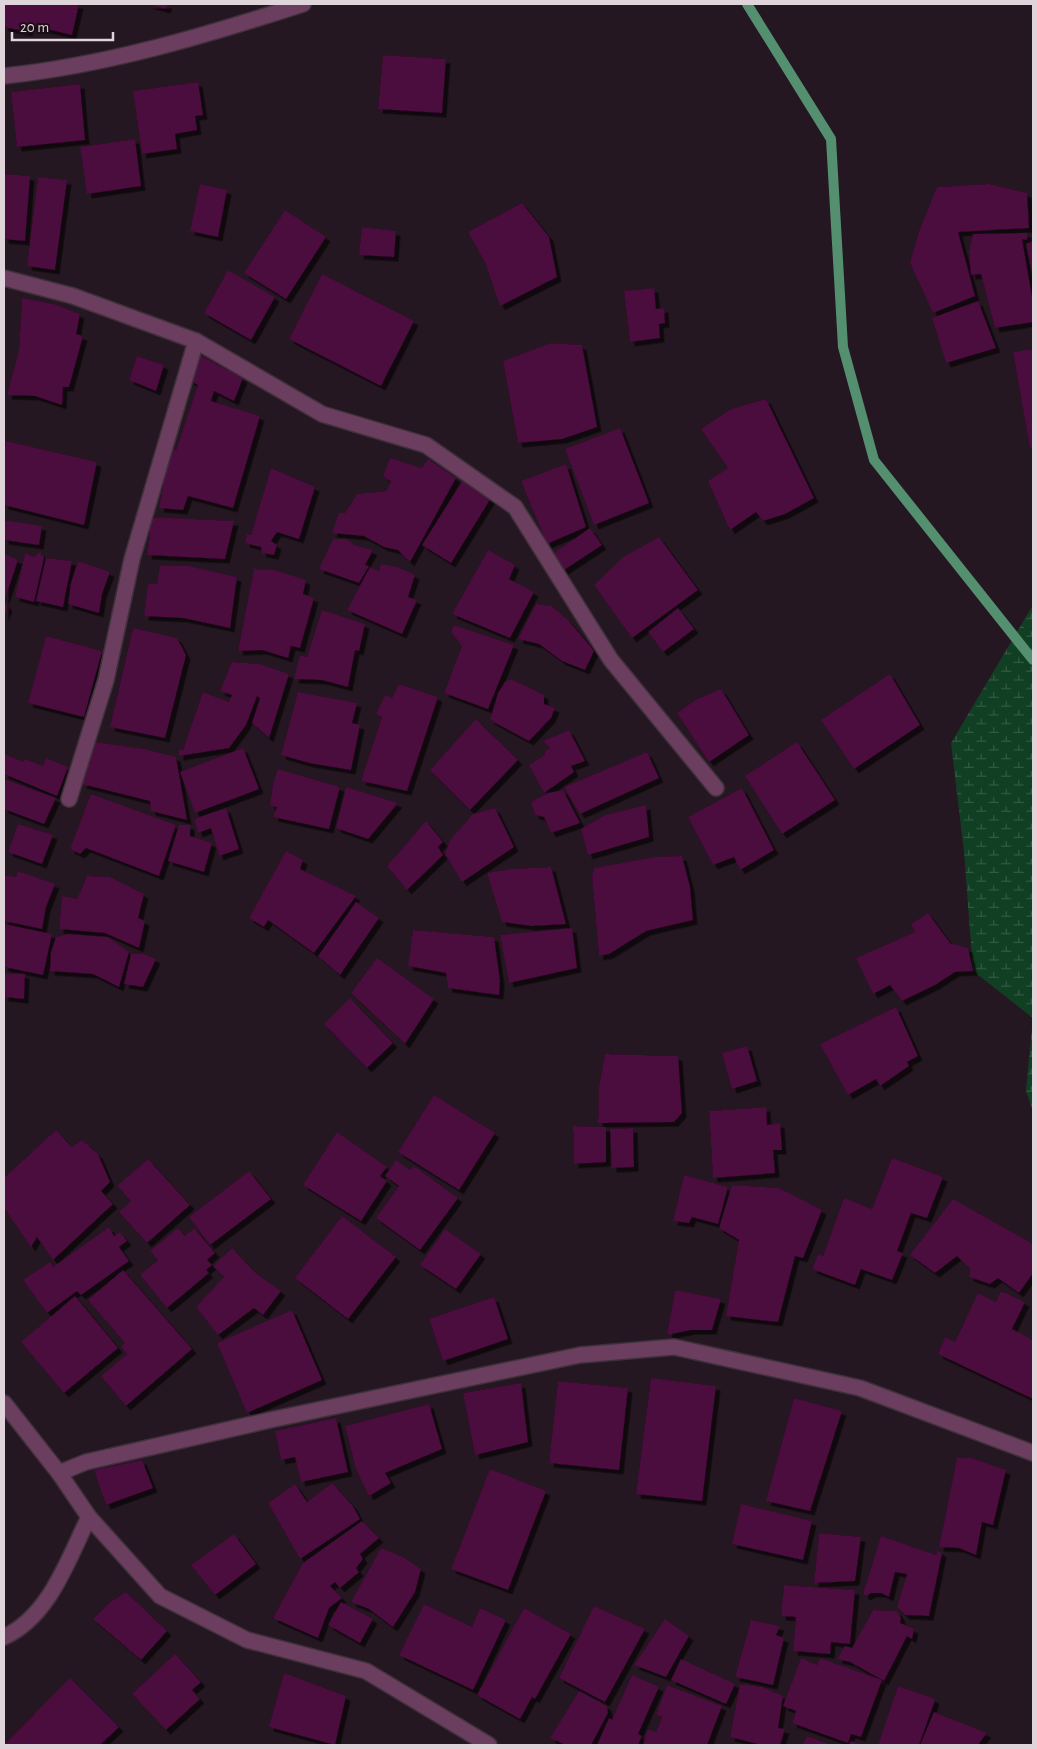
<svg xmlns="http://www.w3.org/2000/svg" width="1037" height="1749" font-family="'Alegreya Sans',sans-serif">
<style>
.wetland{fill:url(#wetland-marsh)}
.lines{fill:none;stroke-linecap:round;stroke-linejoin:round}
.stream{stroke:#54906f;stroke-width:10}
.building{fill:#4c083e;filter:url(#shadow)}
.minor-casing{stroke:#3f313b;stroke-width:18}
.minor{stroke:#6b3d5e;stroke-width:15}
</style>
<defs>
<pattern id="wetland-marsh" width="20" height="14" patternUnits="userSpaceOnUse" patternTransform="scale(1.25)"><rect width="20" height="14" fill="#113f23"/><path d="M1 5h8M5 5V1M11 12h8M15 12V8" fill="none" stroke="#335a42"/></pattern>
<filter id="shadow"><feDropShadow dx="4.5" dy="4.5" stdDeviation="0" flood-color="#0009"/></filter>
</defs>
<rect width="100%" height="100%" fill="#251721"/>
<path class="wetland" d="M1033,605V1111L1026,1091L1033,1018L973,971L964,852L951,743Z"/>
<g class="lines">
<path class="stream" d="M747,4L831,139L843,347L874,460L1033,660"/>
</g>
<g class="building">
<path d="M4,4H79L72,35L30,25L28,32L4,27Z"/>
<path d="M147,4H168L166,9Z"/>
<path d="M383,55L446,59L442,113L378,109Z"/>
<path d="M198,82L203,115L195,116L197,130L175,134L177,149L142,154L133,91Z"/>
<path d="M80,84L85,140L17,147L11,92Z"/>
<path d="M135,139L141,186L87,194L80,147Z"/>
<path d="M4,174L30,176L25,241L4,239Z"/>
<path d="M38,177L67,180L55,270L27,266Z"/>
<path d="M200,184L227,190L218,237L190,231Z"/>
<path d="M989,184L1027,193L1029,228L958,232L975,296L933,313L910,263L919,231L937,187Z"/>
<path d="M522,203L549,237L557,277L500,306L485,262L468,232Z"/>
<path d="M285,210L326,237L286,299L244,273Z"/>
<path d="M362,227L396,231L394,257L359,255Z"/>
<path d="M1027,233V240L1022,239L1033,303V322L995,328L981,274L971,275L969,251L973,234Z"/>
<path d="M1033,241V273H1032L1026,244Z"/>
<path d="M228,270L275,297L251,340L204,313Z"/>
<path d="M322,274L414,321L381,386L289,339Z"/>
<path d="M654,288L656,309L664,308L665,323L659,324L660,338L630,342L624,291Z"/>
<path d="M22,298L54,304L80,314L76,334L83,336L69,387H63L62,405L35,396L7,395L19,350Z"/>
<path d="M978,301L996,348L946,363L932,318Z"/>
<path d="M551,343L582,345L597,427L562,439L518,443L503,361Z"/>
<path d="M1033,349V448H1030L1013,352Z"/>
<path d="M199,355L243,378L234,401L214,391L211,401L260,416L233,508L188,496L183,510L159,508L170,449L176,450L198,385L189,380Z"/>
<path d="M137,356L164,365L156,391L129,380Z"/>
<path d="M766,399L814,498L785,514L763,521L756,512L730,530L708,481L728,468L701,429L731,409Z"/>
<path d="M620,428L649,503L594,525L565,449Z"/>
<path d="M6,441L97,462L84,525L4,505V453Z"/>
<path d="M390,458L422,468L428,459L456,478L410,562L398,550L384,547L364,536L332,533L339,513H345L357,494L386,491L391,482L383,476Z"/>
<path d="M566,464L586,527L547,544L521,481Z"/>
<path d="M271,468L315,487L299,539L277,532L271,541L277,545L274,555L262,553L261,547L245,543L247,534L251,535Z"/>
<path d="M463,480L491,498L451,563L422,545Z"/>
<path d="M149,517L234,521L225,559L147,555L150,534Z"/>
<path d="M4,520L42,526L39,545L4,540Z"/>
<path d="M590,528L602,545L561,572L550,556Z"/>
<path d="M659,537L698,590L632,638L594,585L623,557Z"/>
<path d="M333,539H347L354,545L373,550L365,565L369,566L359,583L319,569Z"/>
<path d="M488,550L515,565L509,579L534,592L510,638L452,614Z"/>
<path d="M40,552L44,558L34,602L15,597L25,553L34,557Z"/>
<path d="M4,554L18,560L4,602Z"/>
<path d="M46,558L72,561L63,607L36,601Z"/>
<path d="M78,561L110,572L102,594L99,613L68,604L71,583Z"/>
<path d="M381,564L398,567L415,575L408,597L417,600L402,634L347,610L370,567L379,571Z"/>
<path d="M160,566H189L237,577L230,628L183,618L144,616L148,583L157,584Z"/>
<path d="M254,569L275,570L306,580L303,594L314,598L300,648L291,646L288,658L262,650L238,651Z"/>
<path d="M4,602L8,607L4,617Z"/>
<path d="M536,604L552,606L568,620L594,651L585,670L562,661L539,644L518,639Z"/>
<path d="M678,608L694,629L663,652L648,632Z"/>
<path d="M322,610L365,624L359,651L355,650L348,687L322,680L294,679L300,655L307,657Z"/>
<path d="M454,625L514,645L488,709L444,693L462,646L451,632Z"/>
<path d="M133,628L177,638L186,655L165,738L110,727Z"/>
<path d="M46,636L102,651L84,717L28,703Z"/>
<path d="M232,662L260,664L289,674L269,738L252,723L260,698L257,696L246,725L229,748L179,756V750H183L203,692L229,702L232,695L220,691Z"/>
<path d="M890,674L920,725L854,769L821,720Z"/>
<path d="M511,679L544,695V704L555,708L551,718L529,741L490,720L498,693L505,682Z"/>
<path d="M399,684L438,697L407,791L361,781L382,717L376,714L385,695L392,698Z"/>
<path d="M721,689L749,735L709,762L677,713L697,699Z"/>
<path d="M298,692L357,703L352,723L360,725L351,770L309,763L281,755Z"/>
<path d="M476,719L518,760L470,810L430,770Z"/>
<path d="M569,730L585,761L571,766L574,772L544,793L529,765L545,755L544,752L550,748L543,741Z"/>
<path d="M95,742L144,749L176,757L187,820L151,811L150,801L82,784Z"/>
<path d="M797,742L835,800L782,834L745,776Z"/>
<path d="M243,748L259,789L195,813L180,772Z"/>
<path d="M647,752L659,778L580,814L564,787Z"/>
<path d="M4,754L23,762L25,759L43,766L46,758L68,767L57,796L4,774Z"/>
<path d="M278,769L340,787L329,829L273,817L277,807L270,806L273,783Z"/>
<path d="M4,779L56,798L44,824L4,809Z"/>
<path d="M346,787L398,803L368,839L336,828Z"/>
<path d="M742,788L774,850L740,870L734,857L713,865L688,817Z"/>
<path d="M563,790L580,823L551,833L544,817L535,815L531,802L548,793Z"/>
<path d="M91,794L176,825L159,876L86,848L80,854L70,849Z"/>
<path d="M646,805L649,837L588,855L581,829L605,815Z"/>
<path d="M226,808L239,849L219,856L211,828L198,833L194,819Z"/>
<path d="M495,808L514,847L462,882L445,854L450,840L473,814Z"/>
<path d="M426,821L443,842L438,847L443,855L407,890L387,866Z"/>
<path d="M18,824L53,835L42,864L8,852Z"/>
<path d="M179,825H190V836L212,843L204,872L168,861Z"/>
<path d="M286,851L303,860L300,869L356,896L314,953L268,920L264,927L249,918Z"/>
<path d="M682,856L690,887L693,920L646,931L609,954L599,956L592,877L594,868L655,857Z"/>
<path d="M551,867L566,924L532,926L502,922L487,873L511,869Z"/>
<path d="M18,871L55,884L46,907L42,929L4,921V875L16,877Z"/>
<path d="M87,876L110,877L144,894L138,918L145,921L139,948L105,933L59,929L62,896L77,899Z"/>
<path d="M356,902L379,918L340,975L318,956Z"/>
<path d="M928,913L950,943L968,948L973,971L955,972L935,985L902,1001L890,985L873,994L856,958L915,932L911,924Z"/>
<path d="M4,924L52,934L43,975L4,967Z"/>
<path d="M572,928L577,968L509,983L500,935Z"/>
<path d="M413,930L494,937L500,981L499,995L448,988L446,973L408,966Z"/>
<path d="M68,934L108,937L129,952L119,987L93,974L50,971L51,952L56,937Z"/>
<path d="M131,954H144L156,959L143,987L124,984Z"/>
<path d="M377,958L434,999L405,1044L351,993Z"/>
<path d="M4,973L25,974L24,999L4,997Z"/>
<path d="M350,998L393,1043L367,1068L324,1024Z"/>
<path d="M896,1007L918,1056L907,1062L909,1066L880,1086L876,1079L848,1095L820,1044Z"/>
<path d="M747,1046L757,1081L732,1089L722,1053Z"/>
<path d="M605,1054L678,1056L682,1113L674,1122L598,1123L599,1087Z"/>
<path d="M434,1095L495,1133L459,1190L398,1152Z"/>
<path d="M766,1107L767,1125L780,1123L782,1150H773L775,1173L713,1178L709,1111Z"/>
<path d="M573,1126L606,1127V1162L574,1164Z"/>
<path d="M633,1128L634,1167L612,1168L610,1129Z"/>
<path d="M56,1130L72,1147L82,1140L98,1154L110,1182L101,1191L113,1204L53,1260L37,1237L31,1247L4,1208V1178Z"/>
<path d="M337,1132L387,1167L380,1176L387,1181L361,1221L303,1185Z"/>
<path d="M892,1158L943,1177L927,1218L911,1213L897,1251L903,1253L892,1280L861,1269L855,1285L812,1269L818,1254L823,1256L844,1198L872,1209Z"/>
<path d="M148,1159L190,1205L147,1243L119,1212L131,1201L117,1186Z"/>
<path d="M396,1160L410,1170L414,1166L458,1198L420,1250L376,1218L399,1186L385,1176Z"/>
<path d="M249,1171L271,1199L210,1245L189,1217Z"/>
<path d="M684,1175L728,1187L718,1224L692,1217L689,1223L673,1221Z"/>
<path d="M732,1185L779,1188L822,1210L803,1258L795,1256L778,1322L726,1316L739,1240L719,1228Z"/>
<path d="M953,1199L1033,1244V1273L1019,1293L998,1278L990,1284L969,1277L970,1269L957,1256L935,1273L910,1255Z"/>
<path d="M342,1216L396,1257L348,1319L295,1278Z"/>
<path d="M109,1227L114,1236L120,1232L127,1241L119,1247L129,1261L81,1295L77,1291L47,1313L23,1280L50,1262L53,1267Z"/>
<path d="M178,1228L185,1236L194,1228L215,1253L207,1260L212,1265L206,1270L209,1273L167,1308L140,1275L158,1260L150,1251Z"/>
<path d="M445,1229L481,1254L456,1289L420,1265Z"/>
<path d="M232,1248L257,1274L281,1291L263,1315L254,1308L218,1335L196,1307L224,1277L213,1266Z"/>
<path d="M123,1270L192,1349L126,1406L101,1376L127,1354L121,1347L125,1343L88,1300Z"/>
<path d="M675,1290L721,1299L712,1330H691L667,1335Z"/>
<path d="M1001,1291L1025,1302L1012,1329L1033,1340V1399L938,1354L945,1337L955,1342L978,1293L996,1302Z"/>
<path d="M75,1296L118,1348L64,1393L21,1342Z"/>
<path d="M494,1297L508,1339L443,1361L429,1319Z"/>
<path d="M292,1310L322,1380L247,1413L217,1343Z"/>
<path d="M651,1378L716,1386L702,1501L636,1494Z"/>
<path d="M558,1381L628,1388L619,1470L549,1463Z"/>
<path d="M521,1383L528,1442L475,1455L463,1393Z"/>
<path d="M794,1398L842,1411L810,1511L766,1501Z"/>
<path d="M429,1404L442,1449L385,1473L391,1483L369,1496L356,1469L345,1426Z"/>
<path d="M336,1418L348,1472L301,1482L295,1457L281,1460L275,1431Z"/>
<path d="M957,1458H972L1006,1470L993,1525L982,1522L976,1555L959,1548L939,1547Z"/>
<path d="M142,1460L153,1488L106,1505L94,1470Z"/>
<path d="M490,1469L546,1491L508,1590L451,1569Z"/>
<path d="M332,1483L353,1506L360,1519L300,1559L268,1503L295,1484L307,1502Z"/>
<path d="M741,1504L812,1521L803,1560L732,1544Z"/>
<path d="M362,1521L379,1538L360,1554L363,1559L356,1568L359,1572L340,1588L335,1582L330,1586L342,1598L329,1608L318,1638L273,1618L303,1563Z"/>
<path d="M819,1533L861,1537L855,1581L814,1583Z"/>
<path d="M234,1534L256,1564L215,1595L191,1565Z"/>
<path d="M881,1536L936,1555L938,1550L942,1553L929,1616L905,1615L897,1607L907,1574L895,1572L889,1597L881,1593H871L866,1596L863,1594Z"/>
<path d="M381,1548L403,1557L421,1569L415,1592L393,1627L369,1609L351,1602Z"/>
<path d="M784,1585L855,1590L850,1644L831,1642L830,1654L793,1651L796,1617L781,1616Z"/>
<path d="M126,1592L167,1631L141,1660L93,1619L109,1603Z"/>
<path d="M341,1602L373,1619L360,1643L328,1625Z"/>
<path d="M424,1604L472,1627L480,1608L506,1620L473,1690L399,1655Z"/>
<path d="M594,1606L645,1629L605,1702L559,1678Z"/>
<path d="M524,1608L571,1634L535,1699L532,1697L520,1719L477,1695Z"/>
<path d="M873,1610L897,1611L901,1618L900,1623L914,1629L912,1639L907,1636L884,1681L850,1662L837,1659L845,1646L852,1648Z"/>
<path d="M665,1619L689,1636L666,1677L634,1665Z"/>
<path d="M751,1620L780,1626L776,1635L784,1638L773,1685L735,1677Z"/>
<path d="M175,1654L201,1682L192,1690L200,1699L166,1730L132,1694Z"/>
<path d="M801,1658L817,1665L820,1658L882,1680L861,1737L851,1734L848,1743L792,1723L796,1711L783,1706Z"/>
<path d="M681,1659L735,1684L726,1704L671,1680Z"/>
<path d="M284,1673L346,1696L335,1745L269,1727Z"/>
<path d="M632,1675L659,1687L638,1734L642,1736L638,1745H597L609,1718L612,1720Z"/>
<path d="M70,1678L119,1727L100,1745H4Z"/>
<path d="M740,1684L763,1687L783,1696L778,1728L785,1729L780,1745H762L730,1737Z"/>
<path d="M667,1685L722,1706L707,1745H643L648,1729L656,1732L662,1717L656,1715Z"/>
<path d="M898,1686L935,1699L934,1703L919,1745H878Z"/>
<path d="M579,1691L607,1706L608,1713L591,1745H566L550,1738Z"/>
<path d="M934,1712L987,1733L978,1745H920Z"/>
<path d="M807,1736L832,1745H803Z"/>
<path d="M851,1741L863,1745H849Z"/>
</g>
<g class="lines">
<g class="minor-casing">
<g id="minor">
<path d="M4,76C107,65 204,36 303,4"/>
<path d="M4,278L73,296L196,341L322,414L426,445L515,507L611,660L716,788"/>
<path d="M69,799L106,680L132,559L196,341"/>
<path d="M4,1403L59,1473L89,1517L160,1596L247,1640L366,1671L489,1745"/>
<path d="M59,1473L86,1462L270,1420L580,1355L674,1347L860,1388L1033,1453"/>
<path d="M4,1637C50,1616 68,1559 89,1517"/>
</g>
</g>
<use href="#minor" class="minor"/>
</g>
<rect width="1037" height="1749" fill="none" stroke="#ded4da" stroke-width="10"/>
<path d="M12 32v8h101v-8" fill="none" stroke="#ded4da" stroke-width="2.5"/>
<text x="20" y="32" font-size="15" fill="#ded4da" stroke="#1c0e17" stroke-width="4" paint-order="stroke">20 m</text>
</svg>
